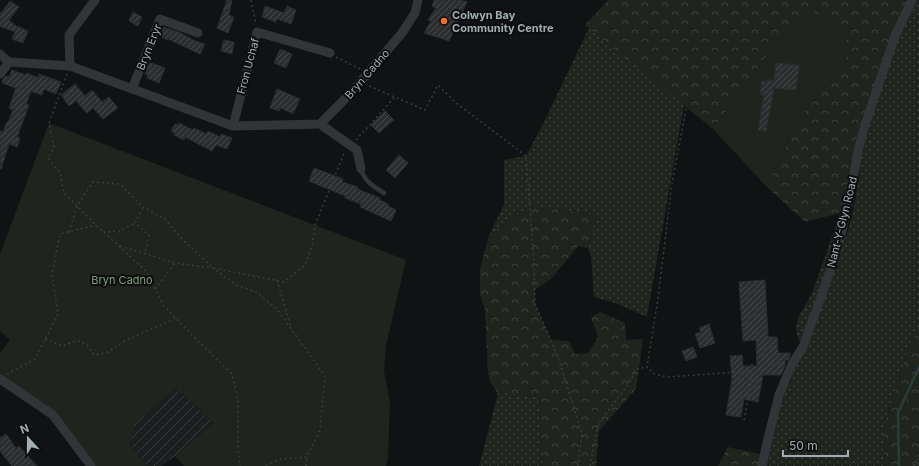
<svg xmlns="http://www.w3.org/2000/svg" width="919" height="466" font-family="Inter,sans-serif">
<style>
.industrial{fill:url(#industrial-furrows)}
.grass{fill:url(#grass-dots)}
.forest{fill:url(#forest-crowns)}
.green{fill:#1f251e}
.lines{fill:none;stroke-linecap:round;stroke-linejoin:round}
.stream{stroke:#2b3a3b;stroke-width:2.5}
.building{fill:url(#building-hatch);stroke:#2b2c2f}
.path{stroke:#383c3f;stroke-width:1.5;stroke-dasharray:2 3;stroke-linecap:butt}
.service{stroke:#323538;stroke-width:4.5}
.minor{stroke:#323538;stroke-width:9}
.poi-dot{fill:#f16d2b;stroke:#0c0d0e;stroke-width:1.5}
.labels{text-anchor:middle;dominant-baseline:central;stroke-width:4;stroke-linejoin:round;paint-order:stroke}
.poi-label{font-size:11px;font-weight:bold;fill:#a2adb3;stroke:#0c0d0e;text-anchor:start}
.street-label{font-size:11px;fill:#a2adb3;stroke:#0c0d0e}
.park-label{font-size:11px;fill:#839f79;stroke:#0c0d0e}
</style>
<defs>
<pattern id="industrial-furrows" width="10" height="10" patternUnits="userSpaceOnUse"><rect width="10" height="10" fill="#1d1e20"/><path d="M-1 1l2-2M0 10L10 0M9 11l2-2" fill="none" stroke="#3b3c3e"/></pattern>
<pattern id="grass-dots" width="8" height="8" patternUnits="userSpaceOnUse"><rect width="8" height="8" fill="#1f251e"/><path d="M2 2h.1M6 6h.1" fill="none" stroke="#3c423c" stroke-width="1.8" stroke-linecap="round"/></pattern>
<pattern id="forest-crowns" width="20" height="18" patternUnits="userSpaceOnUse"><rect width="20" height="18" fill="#1f251e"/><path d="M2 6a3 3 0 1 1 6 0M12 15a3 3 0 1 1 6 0" fill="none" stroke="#3c423c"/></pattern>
<pattern id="building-hatch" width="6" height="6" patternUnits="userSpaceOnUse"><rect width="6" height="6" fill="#2c2d2f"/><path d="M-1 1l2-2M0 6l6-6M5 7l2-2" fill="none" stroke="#47494b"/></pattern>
</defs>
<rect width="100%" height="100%" fill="#111213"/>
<path class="industrial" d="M177,388L214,423L175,456L162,466H148L130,445L134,424Z"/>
<g class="grass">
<path d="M912,0H919V328L911,341L892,397L883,436L884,466H766L775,424L787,383H791V376L833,276L849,227L856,196L860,164L867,126Z"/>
<path d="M589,28L684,105L647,317L615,303L594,297L591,256L588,248L596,215L530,205L489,236L504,204V160L526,156L544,122Z"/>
<path d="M849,182L829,267L801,344C797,337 795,331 797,323C798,315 808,302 812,293C825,256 839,219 849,182Z"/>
<path d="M497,392L538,397L543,466H479L498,394Z"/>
</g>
<g class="forest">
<path d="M608,0H912L865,125L840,213L805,222L767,187L797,122L846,60L784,33L713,129L585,25Z"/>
<path d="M530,205L596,215L588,248L578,246L552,278L535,290V304L551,340L569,341L575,354L588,353L598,337L591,317L600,312L625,323L626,340L643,339L636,389L599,431L596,466H543L538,397L497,392L491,383L488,374L485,309L480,295V270L484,253L489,236Z"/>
<path d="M919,328V466H884L883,436L892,397L911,341Z"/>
<path d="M728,447L760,454L758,466H718Z"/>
</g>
<g class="green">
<path d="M808,9L847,31L846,60L797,122L767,187L713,129L784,33Z"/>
<path d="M49,123L406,260L386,345L384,371L390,403L388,457L386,466H184L175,456L214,423L177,388L134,424L130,445L148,466H91L53,415L0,379V353L10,340L0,331V254Z"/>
</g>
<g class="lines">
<path class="stream" d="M899,466L898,413L919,367"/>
</g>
<g class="building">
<path d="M227,0H232L229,15L234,17L228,33L217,28Z"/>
<path d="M434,0H460L467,2L449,41L424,33L431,21L428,20L436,8L432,6Z"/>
<path d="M10,1L19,7L9,20L17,27V26L28,31L23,43L12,39L15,32L0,26V14Z"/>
<path d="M265,6L284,13L287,6L296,10L291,24L277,19L276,22L262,17Z"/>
<path d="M133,12L142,17L138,26L129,21Z"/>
<path d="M163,27L179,32L195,41L205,44L200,54L168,39V40L159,36Z"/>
<path d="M224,40L234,42L232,54L221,51Z"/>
<path d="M280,49L292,54L286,68L274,63Z"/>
<path d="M149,62L165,68L159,83L147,78L148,75L145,74Z"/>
<path d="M776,63L799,65L796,90L774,88L766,131L758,130L764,95H760L762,81L767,82L768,80L774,81Z"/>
<path d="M12,70L26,75L27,73L38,78L39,74L61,82L56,94L44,89L42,95L31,91L26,104L29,105L17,137L20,138L17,147L9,144L1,169L0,168V131L3,132L7,122H8L13,110L9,108L16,88L2,83L3,79L6,76L9,77Z"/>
<path d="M75,84L85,96L92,90L102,102L109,97L118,108L103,119L93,108L87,113L76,101L69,106L61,95Z"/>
<path d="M277,89L300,99L293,114L281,108L279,111L270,108Z"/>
<path d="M385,111L394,120L379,133L371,125Z"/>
<path d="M179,123L193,130L194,128L206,134L208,131L220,137L221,134L232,138L227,149L216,145L212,151L185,137L184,140L174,135L175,133L171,131L175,124L178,125Z"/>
<path d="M399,155L408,163L395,178L386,170Z"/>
<path d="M314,168L343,179L342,182L358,187L357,189L380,198V200L389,205L388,206L396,210L391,221L360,207L361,204L345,198V196L309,181Z"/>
<path d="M765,280L768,337H777L778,353H790V356L788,360H785V366L781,375H763L758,402L744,399L741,417L726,415L732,379L730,356L742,355L743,366H757L756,340L743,341L739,282Z"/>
<path d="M709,324L715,343L700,348L695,334L701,332L699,328Z"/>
<path d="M693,347L697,357L686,361L682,351Z"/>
<path d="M6,434L16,448L19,446L37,466H12L0,451V438Z"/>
</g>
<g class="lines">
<g class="path">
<path d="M251,0L256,24"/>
<path d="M336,57L360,69"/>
<path d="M67,74L49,123L54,147L48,158L60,173L64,193L96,225L146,271L164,306L199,342L232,374L238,400V450L240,466"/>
<path d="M369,86L425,110L438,85L455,102L526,156L534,263L535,304L558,357L582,434L578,466"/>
<path d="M686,109L672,183L658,298L647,367L654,374L668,377L752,371"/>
<path d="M356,140L395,97"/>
<path d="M143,208L135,223L149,235L145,254"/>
<path d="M69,232L77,206L93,182L120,184L143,207L165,219L180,237L213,268L284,282L305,265L312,246L315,225L345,151"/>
<path d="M103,232L119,231L135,223"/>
<path d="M120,246L175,263"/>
<path d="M277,280L290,325"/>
<path d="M155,289L175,263L213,268L236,285L256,292L277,309L325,376L320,430L307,457L281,459L263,466"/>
<path d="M45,339L62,346L73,342L80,341L87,345L94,355L108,352L125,341L176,318"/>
<path d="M7,374L35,359L58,314L52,275L60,234L96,225"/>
<path d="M744,420L752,377V362"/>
<path d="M306,466L307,457"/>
<path d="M590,466L598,424L627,386L637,369L647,367"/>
<path d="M914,466L917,459L919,453"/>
</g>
<path class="service" d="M361,169C364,181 374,187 384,193"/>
<g class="minor">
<path d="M0,54L9,62L70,66L233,126L320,124L350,94L402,33L415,13L418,0"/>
<path d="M70,66L69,35L95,0"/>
<path d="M0,74L9,62"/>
<path d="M132,89L160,19L198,33"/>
<path d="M320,124L357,150L361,169"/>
<path d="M233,126L257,32L330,53"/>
<path d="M0,379L53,415L91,466"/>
<path d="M762,466L768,438L779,395L792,364L803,347L827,280L837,251L842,231L850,194L859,147L865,125L895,36L912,0"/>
</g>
</g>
<circle class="poi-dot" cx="444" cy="21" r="4"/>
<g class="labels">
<g class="poi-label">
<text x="452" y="15">Colwyn Bay<tspan x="452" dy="13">Community Centre</tspan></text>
</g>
<g class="street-label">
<text transform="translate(149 47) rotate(-68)">Bryn Eryr</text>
<text transform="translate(248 66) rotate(-75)">Fron Uchaf</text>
<text transform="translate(367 74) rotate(-49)">Bryn Cadno</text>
<text transform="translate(842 222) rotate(-76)">Nant-Y-Glyn Road</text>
</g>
<g class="park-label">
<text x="122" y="280">Bryn Cadno</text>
</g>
</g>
<g transform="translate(28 438) rotate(339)" stroke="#0c0d0e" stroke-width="3" paint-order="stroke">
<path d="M0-3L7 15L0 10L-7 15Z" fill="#a2adb3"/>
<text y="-6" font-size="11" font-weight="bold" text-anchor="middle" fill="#a2adb3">N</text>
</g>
<path d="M783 450v6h65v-6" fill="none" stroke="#a2adb3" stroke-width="2"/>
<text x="789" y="450" font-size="12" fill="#a2adb3" stroke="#0c0d0e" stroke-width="3" paint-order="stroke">50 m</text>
</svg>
